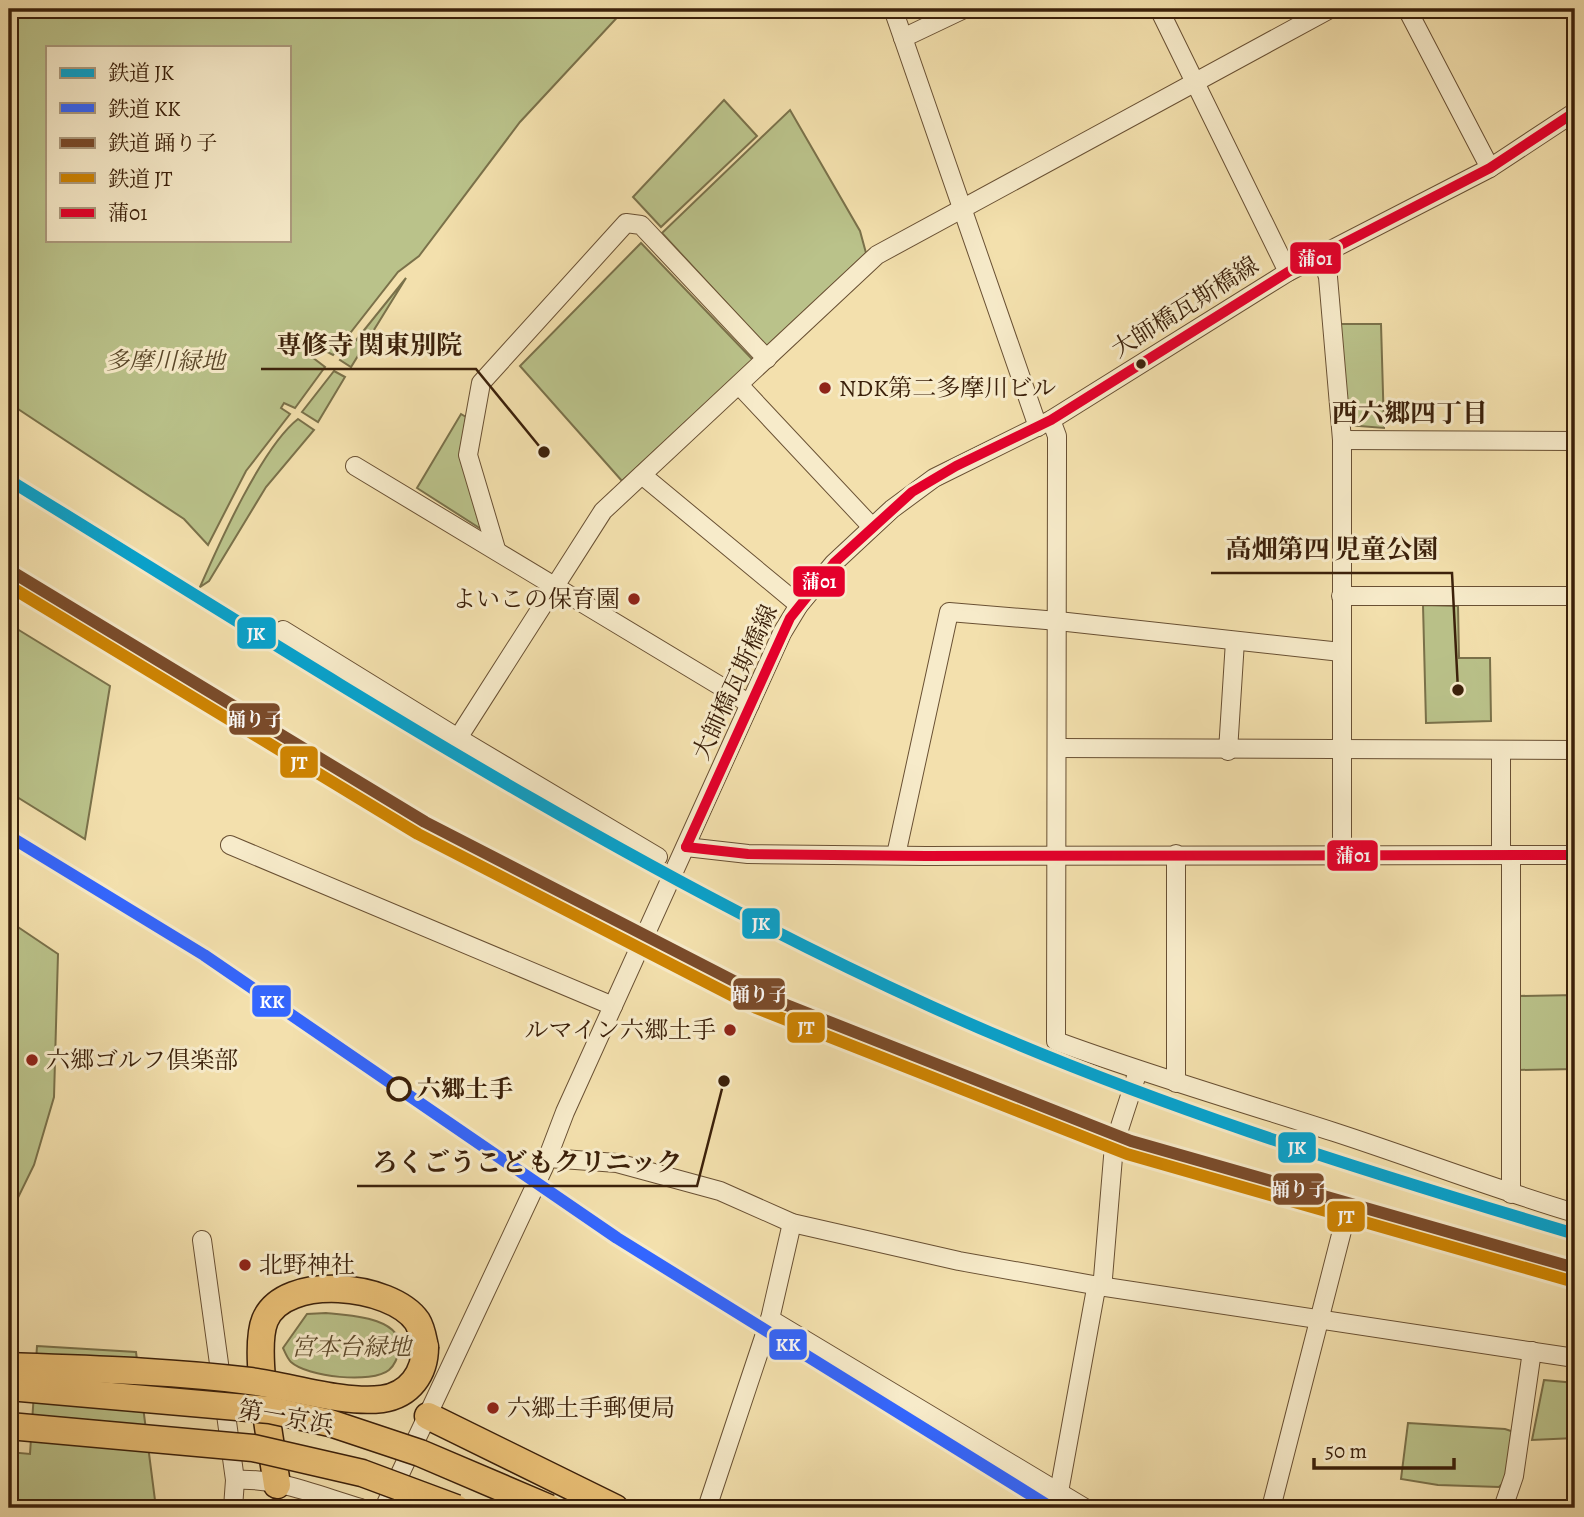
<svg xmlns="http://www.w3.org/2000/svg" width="1584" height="1517" font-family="Alegreya,'Noto Serif JP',serif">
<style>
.green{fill:#bac28a;stroke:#7a714a;stroke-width:2;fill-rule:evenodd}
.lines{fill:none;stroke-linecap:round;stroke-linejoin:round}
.minor-casing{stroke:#695033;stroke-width:20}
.highway-casing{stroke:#3b200a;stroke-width:29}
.minor{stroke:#f7ebca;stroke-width:18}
.highway{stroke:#eac076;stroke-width:26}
.highway-bridge-casing{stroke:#3b200a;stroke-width:29;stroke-linecap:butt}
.highway-bridge{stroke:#eac076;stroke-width:26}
.bus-1-casing{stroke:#f7ebca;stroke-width:16}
.bus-1{stroke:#e4002b;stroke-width:10}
.rail-1-casing{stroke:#f7ebca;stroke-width:18}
.rail-2-casing{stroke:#f7ebca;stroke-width:18}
.rail-3-casing{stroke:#f7ebca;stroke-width:18}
.rail-4-casing{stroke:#f7ebca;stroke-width:18}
.rail-1{stroke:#06a3cf;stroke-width:12}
.rail-2{stroke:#36f;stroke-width:12}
.rail-3{stroke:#7a4b2a;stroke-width:12}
.rail-4{stroke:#ce8402;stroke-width:12}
.bus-dot{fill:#3b200a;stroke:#f7ebca;stroke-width:2.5}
.poi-dot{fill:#8f2418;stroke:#f7ebca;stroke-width:2.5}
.stop-dot{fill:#f7ebca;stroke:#3b200a;stroke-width:3.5}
.labels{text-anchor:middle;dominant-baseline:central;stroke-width:6;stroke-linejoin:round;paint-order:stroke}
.street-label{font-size:24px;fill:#3b200a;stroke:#f7ebca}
.park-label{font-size:24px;font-style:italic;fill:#5b482a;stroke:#f7ebca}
.poi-label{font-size:24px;fill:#3b200a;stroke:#f7ebca;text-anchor:start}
.stop-label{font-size:24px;font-weight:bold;fill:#3b200a;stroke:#f7ebca;text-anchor:start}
.neighbourhood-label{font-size:26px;font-weight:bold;fill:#3b200a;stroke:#f7ebca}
.leader{fill:none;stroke:#3b200a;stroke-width:2.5}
.callout-dot{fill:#3b200a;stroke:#f7ebca;stroke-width:2.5}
.callout-label{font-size:26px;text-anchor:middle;font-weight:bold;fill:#3b200a;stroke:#f7ebca;stroke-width:6;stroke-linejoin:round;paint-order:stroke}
.line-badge{stroke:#f7ebca;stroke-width:2.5}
.badge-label{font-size:19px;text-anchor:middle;font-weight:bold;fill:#fff}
</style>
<rect width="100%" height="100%" fill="#f3e0ad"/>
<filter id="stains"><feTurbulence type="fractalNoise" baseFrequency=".00286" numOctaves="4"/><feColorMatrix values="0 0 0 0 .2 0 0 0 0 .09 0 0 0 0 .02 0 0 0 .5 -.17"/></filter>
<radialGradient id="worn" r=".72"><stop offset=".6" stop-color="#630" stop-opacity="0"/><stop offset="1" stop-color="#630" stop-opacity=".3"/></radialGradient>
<g class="green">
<path d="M9,9H625L520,122L419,256L398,272L333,355L318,347L312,357L325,367L295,408L284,403L281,408L290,414L246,471L208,545L184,519L9,403ZM289,47V240H47V47Z"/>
<path d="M724,100L757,136L661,227L633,197Z"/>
<path d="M790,110L860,231L866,253L768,348L662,233Z"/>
<path d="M641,243L753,360L622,481L520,366Z"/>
<path d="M406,278L351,367L340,360Z"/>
<path d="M1338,324H1381L1384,428L1347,425Z"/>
<path d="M334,371L345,377L318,422L302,412Z"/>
<path d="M461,414L466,417L460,456L481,529L417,488Z"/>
<path d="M298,419L314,430L266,487L209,581L200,587C219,544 262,447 298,419Z"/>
<path d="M1423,605L1458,606L1459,658H1490L1491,721L1426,723Z"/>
<path d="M9,624L110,686L85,839L9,792Z"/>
<path d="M9,921L58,954L54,1097L34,1165L9,1216Z"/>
<path d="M1575,995V1069L1518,1070L1519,996Z"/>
<path d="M326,1313C347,1315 406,1317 399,1351C397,1358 395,1365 389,1370C372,1384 307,1377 291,1362C287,1358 285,1352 283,1348L307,1314Z"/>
<path d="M37,1346L136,1352L156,1508H9V1452L30,1454Z"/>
<path d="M1544,1380L1575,1383V1438L1532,1440Z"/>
<path d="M1408,1423L1505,1429L1514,1432L1508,1478L1499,1487L1438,1485L1401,1479Z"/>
</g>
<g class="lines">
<g class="minor-casing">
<g id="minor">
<path d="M893,9L1038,427"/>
<path d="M1159,9L1288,272"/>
<path d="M1407,9L1490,168"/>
<path d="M903,38L964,9"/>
<path d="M1320,253L1328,277L1342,440V855"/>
<path d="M739,385L872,527"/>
<path d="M1051,420L1057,436V456L1056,1041C1148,1075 1241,1102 1334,1132C1414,1158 1494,1189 1575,1213"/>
<path d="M1342,440L1575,441"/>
<path d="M355,466L750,704"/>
<path d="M642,475L799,605"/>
<path d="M496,549L468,455L481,383L626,223L641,225L767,359"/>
<path d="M1341,596H1575"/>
<path d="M283,630L458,738L658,857"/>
<path d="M458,738L603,511L877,255L1330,9"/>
<path d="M1058,748L1575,750"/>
<path d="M1501,750V855"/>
<path d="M1228,751L1235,641"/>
<path d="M230,845L613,1006"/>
<path d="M686,847L748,854L926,856L1575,855"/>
<path d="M1176,854V1083"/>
<path d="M896,855L949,612L1058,621L1341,652"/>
<path d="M548,1158L617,1163L720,1191L792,1223L959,1261L1099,1286L1575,1358"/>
<path d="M1511,1194V855"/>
<path d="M202,1240L235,1480L233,1508"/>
<path d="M770,1319L1085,1508"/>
<path d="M235,1480C276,1477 322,1497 361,1508"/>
<path d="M1059,1492L1095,1294L1103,1278L1114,1145L1138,1071"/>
<path d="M384,1508L544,1167L565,1112L782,633L799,605L834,563L892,509L934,478L1051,420L1288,272L1490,168L1575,112"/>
<path d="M707,1508L770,1319L792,1223"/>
<path d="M1271,1508L1344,1223"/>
<path d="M1503,1508L1514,1476L1532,1351"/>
</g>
</g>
<g class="highway-casing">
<g id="highway">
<path d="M428,1416L615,1508"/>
<path d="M277,1485C272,1448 252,1351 265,1320C285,1273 391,1284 417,1321C422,1329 423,1338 425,1347"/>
</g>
</g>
<use href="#minor" class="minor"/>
<use href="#highway" class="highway"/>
<g class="highway-bridge-casing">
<g id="highway-bridge">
<path d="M9,1366C89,1369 170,1371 250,1381C290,1386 343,1404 382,1399C410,1395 425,1373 425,1347"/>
<path d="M9,1387L270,1410L330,1423L420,1453L549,1508"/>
<path d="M9,1426L253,1448L362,1473L456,1508"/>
</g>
</g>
<use href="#highway-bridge" class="highway-bridge"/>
<g class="bus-1-casing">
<g id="bus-1">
<path d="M686,847L790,618L834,563L912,492L956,466L1051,420L1288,272L1490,168L1575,112"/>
<path d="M686,847L748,854L926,856L1575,855"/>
</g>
</g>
<use href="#bus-1" class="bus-1"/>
<g class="rail-1-casing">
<path id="rail-1" d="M9,480C310,665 608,860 930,1006C1138,1101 1357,1169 1575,1234"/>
</g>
<g class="rail-2-casing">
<path id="rail-2" d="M9,836L204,955L617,1238L1052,1508"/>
</g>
<g class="rail-3-casing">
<path id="rail-3" d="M9,570L425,822L761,995L1131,1141L1575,1268"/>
</g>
<g class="rail-4-casing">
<path id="rail-4" d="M9,586L418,834L756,1008L1127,1154L1571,1281"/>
</g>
<use href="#rail-1" class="rail-1"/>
<use href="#rail-2" class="rail-2"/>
<use href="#rail-3" class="rail-3"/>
<use href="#rail-4" class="rail-4"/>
</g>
<circle class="bus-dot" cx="1141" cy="364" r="6"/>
<g class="poi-dot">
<circle cx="825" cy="388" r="7"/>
<circle cx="634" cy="599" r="7"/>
<circle cx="730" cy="1030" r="7"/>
<circle cx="32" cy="1060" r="7"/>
<circle cx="245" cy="1265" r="7"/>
<circle cx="493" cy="1408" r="7"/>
</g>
<circle class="stop-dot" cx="399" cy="1089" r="11"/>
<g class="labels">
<g class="street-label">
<text transform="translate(1185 307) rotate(-32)">大師橋瓦斯橋線</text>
<text transform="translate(735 682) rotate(-65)">大師橋瓦斯橋線</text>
<text transform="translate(286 1417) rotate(10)">第一京浜</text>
</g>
<g class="park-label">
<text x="165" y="361">多摩川緑地</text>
<text x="351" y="1347">宮本台緑地</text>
</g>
<g class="poi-label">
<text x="839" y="388">NDK第二多摩川ビル</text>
<text x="620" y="599" text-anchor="end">よいこの保育園</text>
<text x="716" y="1030" text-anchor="end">ルマイン六郷土手</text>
<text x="46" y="1060">六郷ゴルフ倶楽部</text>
<text x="259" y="1265">北野神社</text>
<text x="507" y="1408">六郷土手郵便局</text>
</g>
<g class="stop-label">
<text x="417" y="1089">六郷土手</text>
</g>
<g class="neighbourhood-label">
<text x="1410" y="413">西六郷四丁目</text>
</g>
</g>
<path class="leader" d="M544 452L476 369H261M1458 690L1452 573H1211M724 1081L697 1186H357"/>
<g class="callout-dot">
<circle cx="544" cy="452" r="7"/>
<circle cx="1458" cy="690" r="7"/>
<circle cx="724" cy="1081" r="7"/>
</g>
<g class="callout-label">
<text x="369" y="354">専修寺 関東別院</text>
<text x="1332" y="558">高畑第四 児童公園</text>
<text x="527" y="1171">ろくごうこどもクリニック</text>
</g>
<g class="line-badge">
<rect x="1289" y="241" width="53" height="34" rx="7" fill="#e4002b"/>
<rect x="792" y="565" width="54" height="33" rx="7" fill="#e4002b"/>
<rect x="236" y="616" width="41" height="34" rx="7" fill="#06a3cf"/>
<rect x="228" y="702" width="53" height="34" rx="7" fill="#7a4b2a"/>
<rect x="279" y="745" width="40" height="34" rx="7" fill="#ce8402"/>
<rect x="1326" y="839" width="53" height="33" rx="7" fill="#e4002b"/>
<rect x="741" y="907" width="40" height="33" rx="7" fill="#06a3cf"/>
<rect x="732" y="977" width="54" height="34" rx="7" fill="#7a4b2a"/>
<rect x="251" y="984" width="41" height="34" rx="7" fill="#36f"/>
<rect x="786" y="1011" width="40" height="33" rx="7" fill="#ce8402"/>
<rect x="1277" y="1131" width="40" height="33" rx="7" fill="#06a3cf"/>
<rect x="1272" y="1172" width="53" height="34" rx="7" fill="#7a4b2a"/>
<rect x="1326" y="1200" width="40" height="33" rx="7" fill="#ce8402"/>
<rect x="768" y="1328" width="40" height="33" rx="7" fill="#36f"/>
</g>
<g class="badge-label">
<text x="1315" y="265">蒲01</text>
<text x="819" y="588">蒲01</text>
<text x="256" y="640">JK</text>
<text x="255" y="726">踊り子</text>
<text x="299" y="769">JT</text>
<text x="1353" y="862">蒲01</text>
<text x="761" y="930">JK</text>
<text x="759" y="1001">踊り子</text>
<text x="272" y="1008">KK</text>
<text x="806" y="1034">JT</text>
<text x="1297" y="1154">JK</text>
<text x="1299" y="1196">踊り子</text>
<text x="1346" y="1223">JT</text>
<text x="788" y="1351">KK</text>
</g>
<rect width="1584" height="1517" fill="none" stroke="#f3e0ad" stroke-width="35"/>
<rect x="10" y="10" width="1563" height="1496" fill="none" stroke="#3b200a" stroke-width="3.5"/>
<rect x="18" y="18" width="1549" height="1482" fill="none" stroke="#3b200a" stroke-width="2"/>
<rect x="46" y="46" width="245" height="196" fill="#f7ebca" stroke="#ac9a7d" stroke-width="2"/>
<rect x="60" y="68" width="35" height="10" fill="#06a3cf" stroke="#ac9a7d" stroke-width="2"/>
<text x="108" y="80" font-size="21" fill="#3b200a">鉄道 JK</text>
<rect x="60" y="103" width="35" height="10" fill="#3366ff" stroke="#ac9a7d" stroke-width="2"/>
<text x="108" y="116" font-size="21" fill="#3b200a">鉄道 KK</text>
<rect x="60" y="138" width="35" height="10" fill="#7a4b2a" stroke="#ac9a7d" stroke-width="2"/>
<text x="108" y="150" font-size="21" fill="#3b200a">鉄道 踊り子</text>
<rect x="60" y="173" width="35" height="10" fill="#ce8402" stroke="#ac9a7d" stroke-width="2"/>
<text x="108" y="186" font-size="21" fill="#3b200a">鉄道 JT</text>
<rect x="60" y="208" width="35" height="10" fill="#e4002b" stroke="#ac9a7d" stroke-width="2"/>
<text x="108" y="220" font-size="21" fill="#3b200a">蒲01</text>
<path d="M1314 1458v10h140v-10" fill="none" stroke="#3b200a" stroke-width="3.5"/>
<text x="1325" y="1458" font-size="21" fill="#3b200a" stroke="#f7ebca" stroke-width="5" paint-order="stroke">50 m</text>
<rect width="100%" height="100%" filter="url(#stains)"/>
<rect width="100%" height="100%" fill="url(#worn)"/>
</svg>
